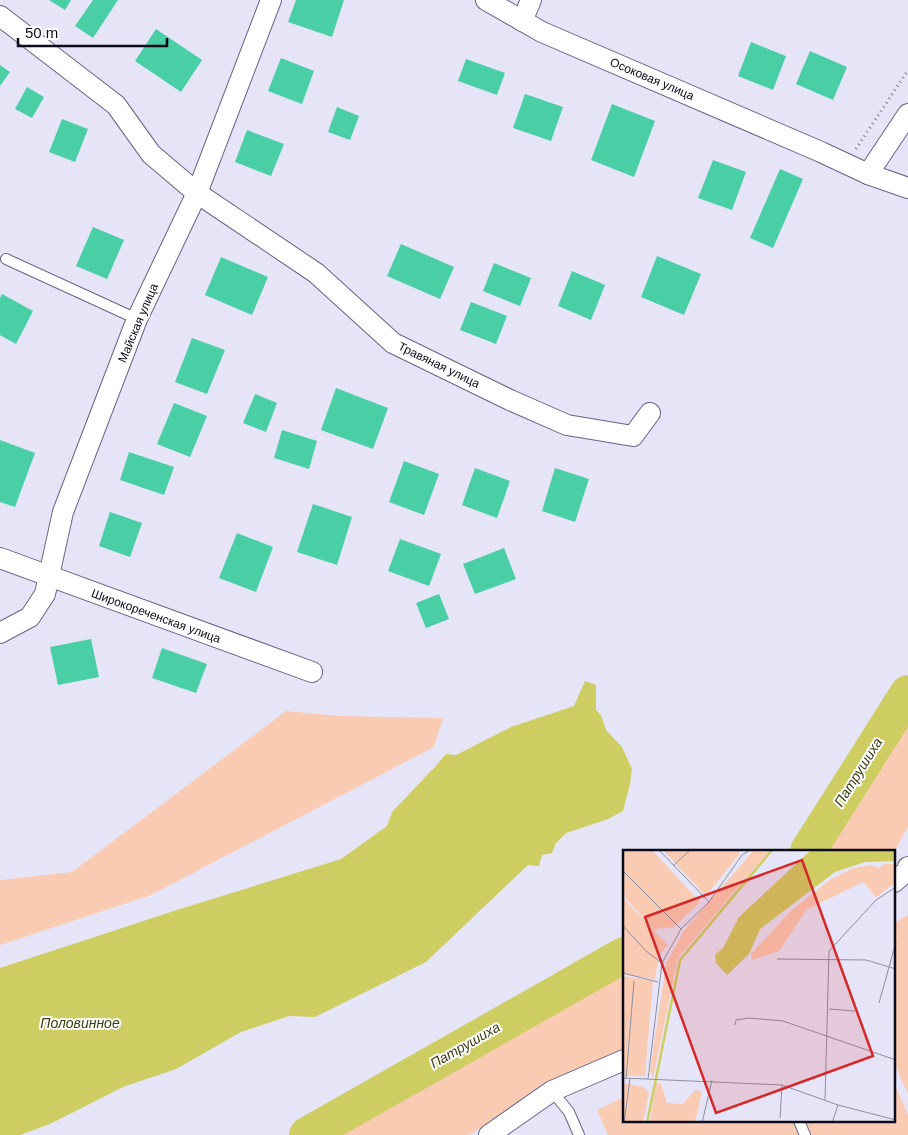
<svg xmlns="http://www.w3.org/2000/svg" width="908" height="1135" font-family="Helvetica,sans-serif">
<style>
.green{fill:#facbb3}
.water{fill:#cecd62}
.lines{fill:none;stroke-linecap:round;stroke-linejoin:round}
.river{stroke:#cecd62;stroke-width:36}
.building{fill:#49cea5}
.service-casing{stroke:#666289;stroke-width:12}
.minor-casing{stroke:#666289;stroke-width:22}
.path{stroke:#7c7a8b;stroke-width:3;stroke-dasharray:1 4;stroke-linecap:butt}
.service{stroke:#fff;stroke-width:10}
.minor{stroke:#fff;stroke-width:20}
.labels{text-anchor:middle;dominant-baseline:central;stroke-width:4;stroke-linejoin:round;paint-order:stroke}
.street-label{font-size:12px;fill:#0d0b1a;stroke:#fff}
.water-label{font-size:14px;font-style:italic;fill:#3d3c0f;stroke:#fff}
.inset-river{fill:none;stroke:#cecd62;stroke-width:2.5}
.inset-road{fill:none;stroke:#8f8e9f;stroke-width:1}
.view{fill:#d62828;fill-opacity:0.15;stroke:#d62828;stroke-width:2.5}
.inset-edge{fill:none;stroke:#0d0b1a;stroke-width:2.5}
</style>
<rect width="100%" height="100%" fill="#e6e5f8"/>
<g class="green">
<path d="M286,711L339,716L443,718L434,747L151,895L0,945V880L72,872Z"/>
<path d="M908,713V826L894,852L822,851Z"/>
<path d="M908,915V1094L894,1063V923Z"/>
<path d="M624,968V1049L544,1088L469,1135H334L476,1051Z"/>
<path d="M894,1083L908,1115V1135H608L597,1110L624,1097V1121H894Z"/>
</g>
<path class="water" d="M585,681L596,685V710L601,715L606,730L622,747L632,769L630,784L623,811L608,819L566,833L556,843L552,853L542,855L539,866L528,865L426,962L315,1017L289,1016L241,1032L176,1069L123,1087L50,1124L20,1135H0V968L180,909L341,859L387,826L392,812L431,771C437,766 440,760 446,754L456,755L511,727L574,706Z"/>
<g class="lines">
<g class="river">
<path d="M808,851L908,693"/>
<path d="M307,1135L624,955"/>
</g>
</g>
<g class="building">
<path d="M49,0H71L65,10Z"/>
<path d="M93,0H118L93,38L75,26Z"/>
<path d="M296,0H344L332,37L288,22Z"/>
<path d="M156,29L202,60L181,92L135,61Z"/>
<path d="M751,42L786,56L773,90L738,76Z"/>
<path d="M810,51L847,67L833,100L796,84Z"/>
<path d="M281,58L314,71L302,104L268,91Z"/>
<path d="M466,59L505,73L497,95L458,81Z"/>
<path d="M0,65L10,72L0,86Z"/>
<path d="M27,87L44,97L32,118L15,109Z"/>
<path d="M525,94L563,107L551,141L513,128Z"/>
<path d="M612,104L655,121L634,177L591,160Z"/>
<path d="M337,107L359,116L350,140L328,132Z"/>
<path d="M62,119L88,129L75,162L49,152Z"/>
<path d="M247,130L284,144L271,176L235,162Z"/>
<path d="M713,160L746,172L732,210L698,198Z"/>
<path d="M780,169L803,179L773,248L750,238Z"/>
<path d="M93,227L124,240L107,279L76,266Z"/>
<path d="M401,244L454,267L440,299L387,276Z"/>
<path d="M657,256L701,274L684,315L641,297Z"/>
<path d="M221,257L268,277L252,315L205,295Z"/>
<path d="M494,263L531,278L520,306L483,291Z"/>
<path d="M572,271L605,285L591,320L558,306Z"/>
<path d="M2,294L33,311L16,344L0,335V298Z"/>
<path d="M471,302L507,316L496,344L460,330Z"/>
<path d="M192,338L225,350L207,394L175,382Z"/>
<path d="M336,388L388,408L373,449L321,430Z"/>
<path d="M255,394L277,403L266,432L243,423Z"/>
<path d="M174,403L207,416L190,457L157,444Z"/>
<path d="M282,430L317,441L309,469L274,458Z"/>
<path d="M0,440L35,453L15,507L0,502Z"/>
<path d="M129,452L174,467L164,495L120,480Z"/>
<path d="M404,461L439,474L424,515L389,502Z"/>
<path d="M475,468L510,481L497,518L462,505Z"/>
<path d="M555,468L589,479L575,522L542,511Z"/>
<path d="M313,504L352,517L337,565L297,552Z"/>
<path d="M110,512L142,523L130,557L99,546Z"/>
<path d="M237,533L273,547L256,592L219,578Z"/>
<path d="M400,539L441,554L429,586L388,571Z"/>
<path d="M504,548L516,579L475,594L463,564Z"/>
<path d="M439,594L449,619L426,628L416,603Z"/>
<path d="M91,639L99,677L58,685L50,647Z"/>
<path d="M162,648L207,664L196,693L152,678Z"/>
</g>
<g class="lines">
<g class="service-casing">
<g id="service">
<path d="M6,259L137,319"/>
<path d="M552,1091L569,1112L579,1135"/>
<path d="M799,1121L805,1135"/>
</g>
</g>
<g class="minor-casing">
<g id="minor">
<path d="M486,0L542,32L821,152L868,174L908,188"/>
<path d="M0,16L116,105L151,154L197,193L316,273L393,343L510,400L567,425L633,436L650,413"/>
<path d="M522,21L531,0"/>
<path d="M868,174L908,114"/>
<path d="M0,558L312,672"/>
<path d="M0,633L30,617L45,594L63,512L137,319L197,193L271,0"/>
<path d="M894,882L907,871L908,867"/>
<path d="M489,1135L552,1091L624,1060"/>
</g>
</g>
<path class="path" d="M856,149L908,70"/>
<use href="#service" class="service"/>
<use href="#minor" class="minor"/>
</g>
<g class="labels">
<g class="street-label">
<text transform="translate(652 79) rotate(23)">Осоковая улица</text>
<text transform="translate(138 323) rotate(-67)">Майская улица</text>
<text transform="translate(439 365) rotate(26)">Травяная улица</text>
<text transform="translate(156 616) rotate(20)">Широкореченская улица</text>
</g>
<g class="water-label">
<text transform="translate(858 772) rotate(-58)">Патрушиха</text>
<text x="80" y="1023">Половинное</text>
<text transform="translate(465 1045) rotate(-30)">Патрушиха</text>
</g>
</g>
<g transform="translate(623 850)">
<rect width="272" height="272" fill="#e6e5f8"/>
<path d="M0,0H29L77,52L51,77L31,79L0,46ZM40,0H115L117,3L83,46ZM131,0H147L55,108L30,228L27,221L43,114L60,82ZM261,14H272V33L253,47L240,32L183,60L156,101L129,110L128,104L168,61L208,29L231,18L247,15L256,18ZM0,48L45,95L36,105L32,129L0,124ZM0,126L30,131L22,226H0ZM0,233L20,237L26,243L20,272H0ZM33,233L38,234L44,253L60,254L73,239L79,243L72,272H27Z" fill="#facbb3"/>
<path d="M188,0H272V11L242,12L212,22L137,79L126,104L104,125L93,113L92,105L100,98L116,67Z" fill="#cecd62"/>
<path class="inset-river" d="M24,273L57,110L149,0"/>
<path class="inset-road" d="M36,0L86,52M50,16L67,0M0,21L58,79M0,76L23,101L39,113M154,109L243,110L273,119M0,123L35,132M256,153L273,92M206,159L232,161M112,175L113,170L125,168L160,171L273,210M0,228L159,235L215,255L273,270M3,229L11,131M25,229L39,113L58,79L86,52L119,5L127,0M202,250L206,101L253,50L273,37M157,268L159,235M1,273L7,229M79,273L89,230M209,273L215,255"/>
<path class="view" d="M179,10L250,206L93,263L22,67Z"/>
<rect width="272" height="272" class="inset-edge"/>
</g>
<path d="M18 38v8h149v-8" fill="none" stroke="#0d0b1a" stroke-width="2.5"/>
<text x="25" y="38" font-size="15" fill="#0d0b1a" stroke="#ffffff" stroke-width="4" paint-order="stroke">50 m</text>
</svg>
